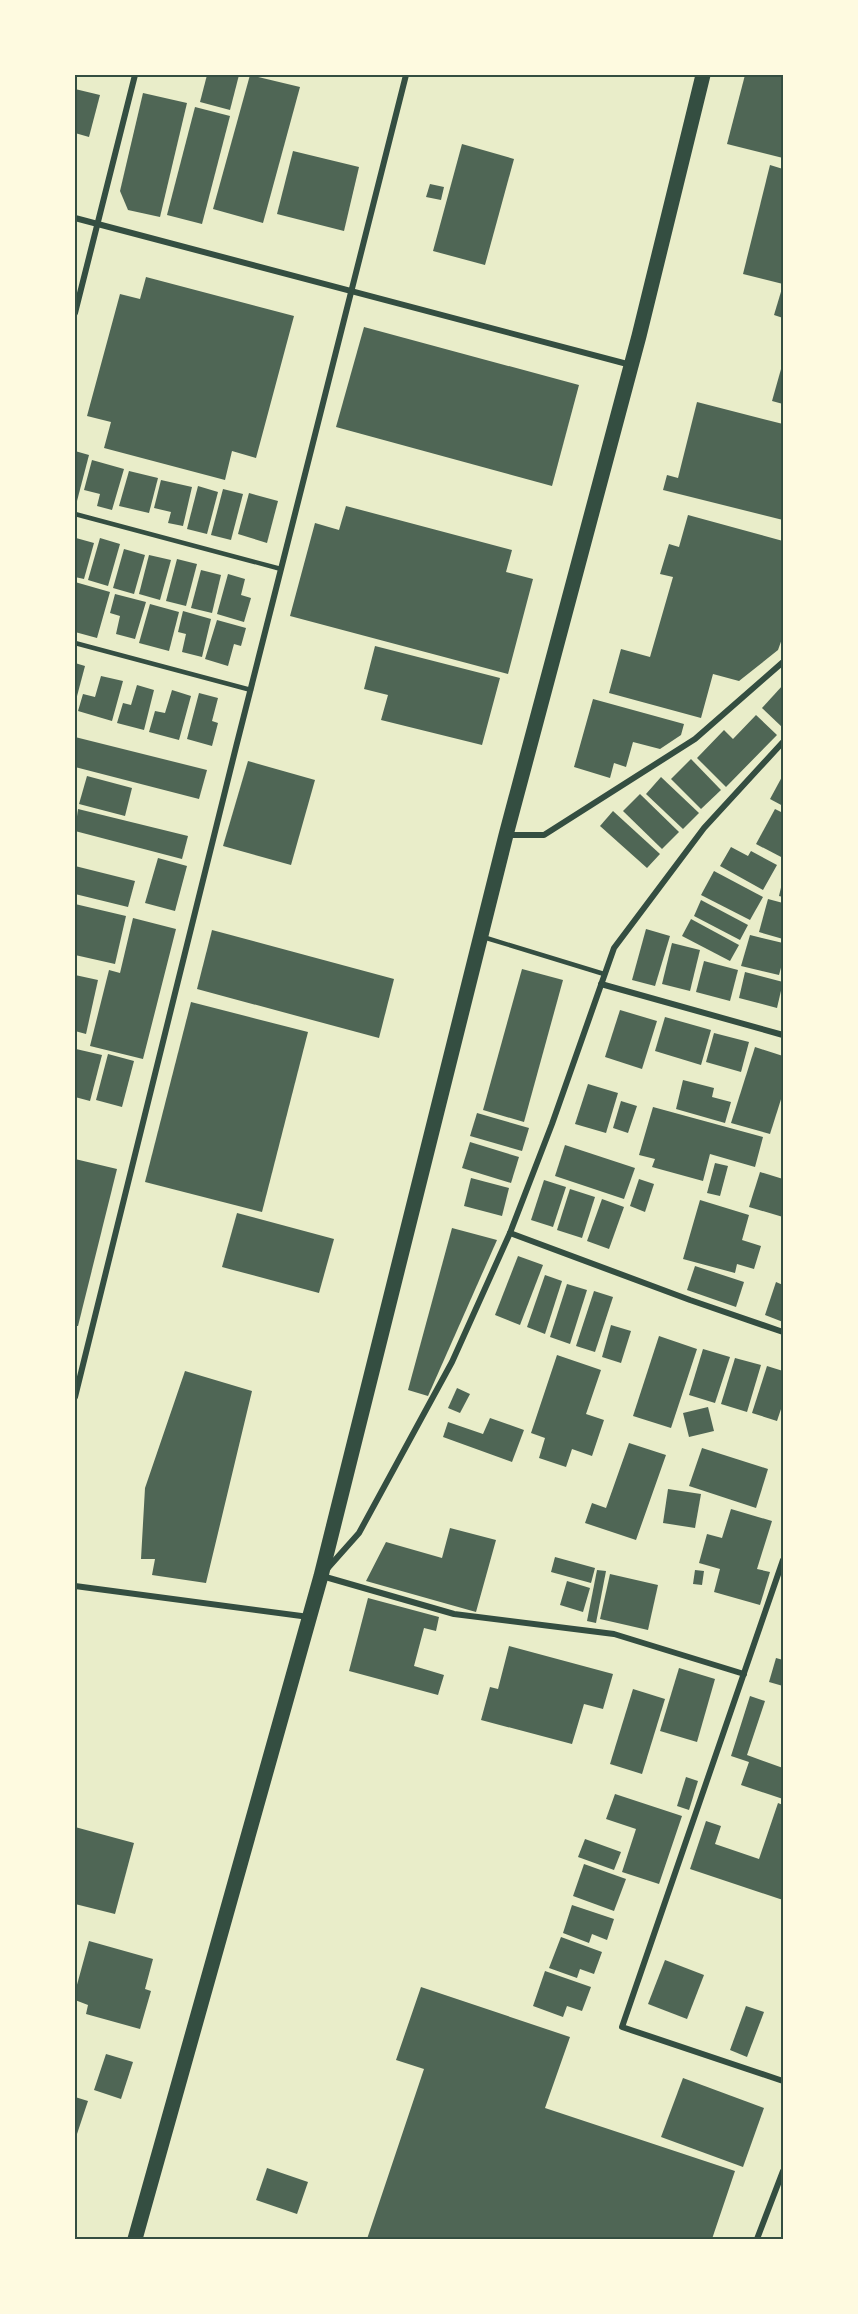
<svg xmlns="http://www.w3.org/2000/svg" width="858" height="2314" font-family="Figtree,sans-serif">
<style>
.building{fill:#4f6655}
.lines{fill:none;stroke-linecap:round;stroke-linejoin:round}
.service{stroke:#344e41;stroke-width:4.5}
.minor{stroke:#344e41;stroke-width:6}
.primary{stroke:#344e41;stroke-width:15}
.neatline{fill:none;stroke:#344e41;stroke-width:2}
</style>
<rect width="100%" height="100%" fill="#e9edc9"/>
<g class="building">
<path d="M207,75H239L230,110L200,102Z"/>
<path d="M250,75L300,87L263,223L213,209Z"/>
<path d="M745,75H783V158L727,144Z"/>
<path d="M75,89L100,95L89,137L75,133Z"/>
<path d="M143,93L187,103L160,217L128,210L120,191Z"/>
<path d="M195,107L230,116L202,224L167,215Z"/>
<path d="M462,144L514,159L485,265L433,251Z"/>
<path d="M293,151L359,167L344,231L277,214Z"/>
<path d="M770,165L783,169V284L743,274Z"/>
<path d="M430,184L444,187L441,200L426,197Z"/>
<path d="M146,277L294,316L256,458L232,451L225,480L104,448L111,422L87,416L120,294L140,299Z"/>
<path d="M783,285V318L774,315Z"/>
<path d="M364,327L579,385L552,486L336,427Z"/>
<path d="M783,362V404L772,401Z"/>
<path d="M697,402L783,424V520L663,490L667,475L678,478Z"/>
<path d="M75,451L89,455L77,501L75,500Z"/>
<path d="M92,460L124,469L112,510L97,506L100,494L84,490Z"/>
<path d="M129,471L158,478L149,513L119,506Z"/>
<path d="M161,480L192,487L183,526L168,523L171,512L154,508Z"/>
<path d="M198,486L218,492L207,534L187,529Z"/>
<path d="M223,489L243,494L231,540L211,535Z"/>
<path d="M249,493L278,501L267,543L238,534Z"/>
<path d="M346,506L512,550L506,572L533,579L508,674L290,616L315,523L339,530Z"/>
<path d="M688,515L783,541V636L778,650L739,681L713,674L701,718L609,693L621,649L650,657L673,577L660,574L669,544L679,547Z"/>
<path d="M76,538L94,543L84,579L75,577Z"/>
<path d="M100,538L120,544L108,586L88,580Z"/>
<path d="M124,549L145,555L134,594L113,588Z"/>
<path d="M149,555L171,560L160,600L139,594Z"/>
<path d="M177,559L197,564L186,606L166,601Z"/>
<path d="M201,570L221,575L212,613L191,608Z"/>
<path d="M228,574L245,579L241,595L251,598L244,622L217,614Z"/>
<path d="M75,582L110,592L97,638L75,632L77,613L75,612Z"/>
<path d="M115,594L146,602L135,639L116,634L120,616L110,613Z"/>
<path d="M150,604L179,612L169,651L139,643Z"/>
<path d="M183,611L211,619L202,657L182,652L186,634L178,632Z"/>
<path d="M217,620L246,628L241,646L234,644L228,666L205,659Z"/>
<path d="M375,646L500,678L482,745L381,720L388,695L364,689Z"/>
<path d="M75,663L85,666L76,700H75Z"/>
<path d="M101,676L123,681L112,721L78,711L83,694L95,697Z"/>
<path d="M137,685L154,690L144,730L117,723L123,703L131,705Z"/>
<path d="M783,685V728L762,708Z"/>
<path d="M172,690L191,696L179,740L149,732L155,711L165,713Z"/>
<path d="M199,693L218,698L212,721L218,723L212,746L187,739Z"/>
<path d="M593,699L684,724L681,735L660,749L633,742L626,767L614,763L610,778L574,767Z"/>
<path d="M756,715L777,735L726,787L697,758L724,730L733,739Z"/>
<path d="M75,737L207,770L199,799L75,767Z"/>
<path d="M691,759L721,790L701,809L671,779Z"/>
<path d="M248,761L315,780L291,865L223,846Z"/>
<path d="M783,775V806L770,799Z"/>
<path d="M87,776L132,788L125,816L79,804Z"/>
<path d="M661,777L699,813L683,829L646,794Z"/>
<path d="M640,794L679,832L662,849L623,811Z"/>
<path d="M78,809L188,836L182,859L75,831Z"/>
<path d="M775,809L783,813V858L756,844Z"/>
<path d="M613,811L660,854L647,868L600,826Z"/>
<path d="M731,847L748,856L751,851L777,865L763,890L720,866Z"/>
<path d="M158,858L187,866L175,911L145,903Z"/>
<path d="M75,866L135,881L128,907L75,894Z"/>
<path d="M714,871L763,897L750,920L701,895Z"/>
<path d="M782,883H783V897L779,896Z"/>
<path d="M768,899L783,903V939L759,932Z"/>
<path d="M701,900L748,925L740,940L694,916Z"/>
<path d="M75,904L126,916L115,964L75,955Z"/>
<path d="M133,918L176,929L143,1059L90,1046L109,970L120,973Z"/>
<path d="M691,919L739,945L730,961L682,936Z"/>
<path d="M646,929L670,936L655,986L632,980Z"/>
<path d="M212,930L394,979L379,1038L197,989Z"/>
<path d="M750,935L783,943V960L779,975L741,966Z"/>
<path d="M672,943L700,950L690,991L662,984Z"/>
<path d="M704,961L738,970L730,1001L696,992Z"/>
<path d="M522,969L563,980L524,1122L483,1110Z"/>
<path d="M745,972L783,982L777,1008L739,998Z"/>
<path d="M75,975L98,980L86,1034L75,1031Z"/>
<path d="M191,1002L308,1032L262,1212L145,1182Z"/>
<path d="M620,1010L657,1021L642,1069L605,1057Z"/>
<path d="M665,1017L711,1030L701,1065L655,1051Z"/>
<path d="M714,1033L749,1042L741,1072L706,1062Z"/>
<path d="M755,1047L783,1056V1093L770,1134L731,1123Z"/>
<path d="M76,1049L102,1055L90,1101L75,1097Z"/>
<path d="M108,1054L134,1061L122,1107L96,1100Z"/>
<path d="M683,1080L714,1088L712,1097L731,1102L725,1123L676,1109Z"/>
<path d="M588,1084L618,1093L606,1133L575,1124Z"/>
<path d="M621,1101L637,1106L628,1133L613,1128Z"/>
<path d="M653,1107L763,1137L755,1167L710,1154L703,1181L652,1167L655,1159L639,1155Z"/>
<path d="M477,1113L529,1128L522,1151L470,1136Z"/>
<path d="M470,1142L519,1157L511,1183L462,1168Z"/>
<path d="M565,1145L635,1168L624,1199L555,1176Z"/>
<path d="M75,1159L117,1169L78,1326H75Z"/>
<path d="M715,1163L728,1166L720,1196L707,1193Z"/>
<path d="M760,1172L783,1179V1217L749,1207Z"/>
<path d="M471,1178L509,1188L502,1216L464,1206Z"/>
<path d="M639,1179L654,1184L645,1212L630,1206Z"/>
<path d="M544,1180L566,1187L553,1227L531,1220Z"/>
<path d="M570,1189L595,1197L582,1238L557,1230Z"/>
<path d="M602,1199L624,1207L609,1249L587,1241Z"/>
<path d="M700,1200L749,1215L742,1240L761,1246L754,1269L737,1264L735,1273L683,1259Z"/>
<path d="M237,1213L334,1239L319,1293L222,1267Z"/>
<path d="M452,1228L497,1240L428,1396L408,1390Z"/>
<path d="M518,1256L543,1265L520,1325L495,1315Z"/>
<path d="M695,1266L744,1282L736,1307L687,1290Z"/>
<path d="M545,1275L562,1281L545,1334L527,1327Z"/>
<path d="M776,1282L783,1285V1322L765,1315Z"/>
<path d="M567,1284L587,1290L570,1344L550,1337Z"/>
<path d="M594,1291L613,1297L595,1352L576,1346Z"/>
<path d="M611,1325L631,1331L621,1363L602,1357Z"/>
<path d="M659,1336L697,1349L671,1428L633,1416Z"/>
<path d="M703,1349L730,1357L715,1403L689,1395Z"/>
<path d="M557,1355L601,1370L586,1414L604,1420L592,1456L572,1449L566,1467L539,1458L545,1438L531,1433Z"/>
<path d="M735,1358L761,1365L747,1412L721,1404Z"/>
<path d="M767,1366L783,1371V1403L777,1421L752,1413Z"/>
<path d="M185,1371L252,1391L206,1583L152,1575L155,1559H141L145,1488Z"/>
<path d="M457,1388L470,1394L460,1413L448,1408Z"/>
<path d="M708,1407L714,1431L689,1437L683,1413Z"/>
<path d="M490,1418L524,1430L512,1462L443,1437L448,1422L483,1434Z"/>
<path d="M629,1443L666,1455L636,1540L585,1523L592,1503L606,1508Z"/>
<path d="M702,1448L768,1469L756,1508L689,1486Z"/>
<path d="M668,1489L701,1494L695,1528L663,1523Z"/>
<path d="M731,1509L772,1521L757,1569L770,1572L760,1605L714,1592L720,1569L699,1563L707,1534L722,1538Z"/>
<path d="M450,1528L496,1540L476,1612L366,1581L386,1542L442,1558Z"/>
<path d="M555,1557L595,1568L591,1583L551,1572Z"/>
<path d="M597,1570L606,1571L596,1623L587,1621Z"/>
<path d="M695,1570L704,1571L702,1585L693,1584Z"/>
<path d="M610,1574L658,1585L648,1630L600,1619Z"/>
<path d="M567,1581L590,1588L583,1612L560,1605Z"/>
<path d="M368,1598L439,1617L436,1631L424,1628L414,1666L444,1675L438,1695L349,1671Z"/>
<path d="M509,1646L613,1674L603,1709L584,1704L572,1744L481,1720L490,1687L498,1689Z"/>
<path d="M776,1658L783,1660V1686L769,1682Z"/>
<path d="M679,1668L715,1679L697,1742L660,1731Z"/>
<path d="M633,1689L665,1699L642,1774L610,1764Z"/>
<path d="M750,1696L765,1701L747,1755L783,1768V1799L741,1785L749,1762L731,1756Z"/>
<path d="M686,1777L698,1781L689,1810L677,1806Z"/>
<path d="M615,1794L682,1816L659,1884L622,1872L636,1829L606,1819Z"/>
<path d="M778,1803L783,1805V1900L690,1869L706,1821L721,1826L715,1844L759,1859Z"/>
<path d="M75,1827L134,1843L115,1914L75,1904Z"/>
<path d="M585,1839L621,1852L614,1870L578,1857Z"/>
<path d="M584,1864L626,1879L614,1911L573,1896Z"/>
<path d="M572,1905L614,1919L607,1940L592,1934L589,1943L563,1933Z"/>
<path d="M561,1937L602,1952L594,1974L580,1969L577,1978L549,1968Z"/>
<path d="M89,1941L153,1959L145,1989L151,1991L140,2029L86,2014L88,2005L75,2000V1992Z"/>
<path d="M665,1960L704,1975L687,2019L648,2004Z"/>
<path d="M545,1971L591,1987L582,2011L567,2006L563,2017L533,2006Z"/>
<path d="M421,1987L570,2037L545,2108L735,2171L712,2239H367L424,2069L396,2060Z"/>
<path d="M746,2006L764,2012L747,2057L730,2050Z"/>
<path d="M106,2054L133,2062L121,2099L94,2090Z"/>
<path d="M683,2078L764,2108L743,2167L661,2137Z"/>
<path d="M75,2097L88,2101L75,2140Z"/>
<path d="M267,2168L308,2182L297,2214L256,2200Z"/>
</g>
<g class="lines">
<g class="service">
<path d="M75,514L281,569"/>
<path d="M75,643L251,690"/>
<path d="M483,937L604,974"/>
</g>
<g class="minor">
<path d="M75,218L631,365"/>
<path d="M75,313L135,75"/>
<path d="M508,835H544L695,739L783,662"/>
<path d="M601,984L783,1035"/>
<path d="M510,1233L690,1300L783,1332"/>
<path d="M75,1397L236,747L406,75"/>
<path d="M783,1560L622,2027L783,2081"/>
<path d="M327,1569L359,1533L452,1362L510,1233L552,1124L614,948L704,828L783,742"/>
<path d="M322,1576L454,1614L614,1634L744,1674"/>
<path d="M75,1586L309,1617"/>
<path d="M757,2239L783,2171"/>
</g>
<path class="primary" d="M135,2239L321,1576L506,835L639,336L703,75"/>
</g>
<rect width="858" height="2314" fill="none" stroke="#fefae0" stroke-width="153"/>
<rect x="76" y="76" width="706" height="2162" class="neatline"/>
</svg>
